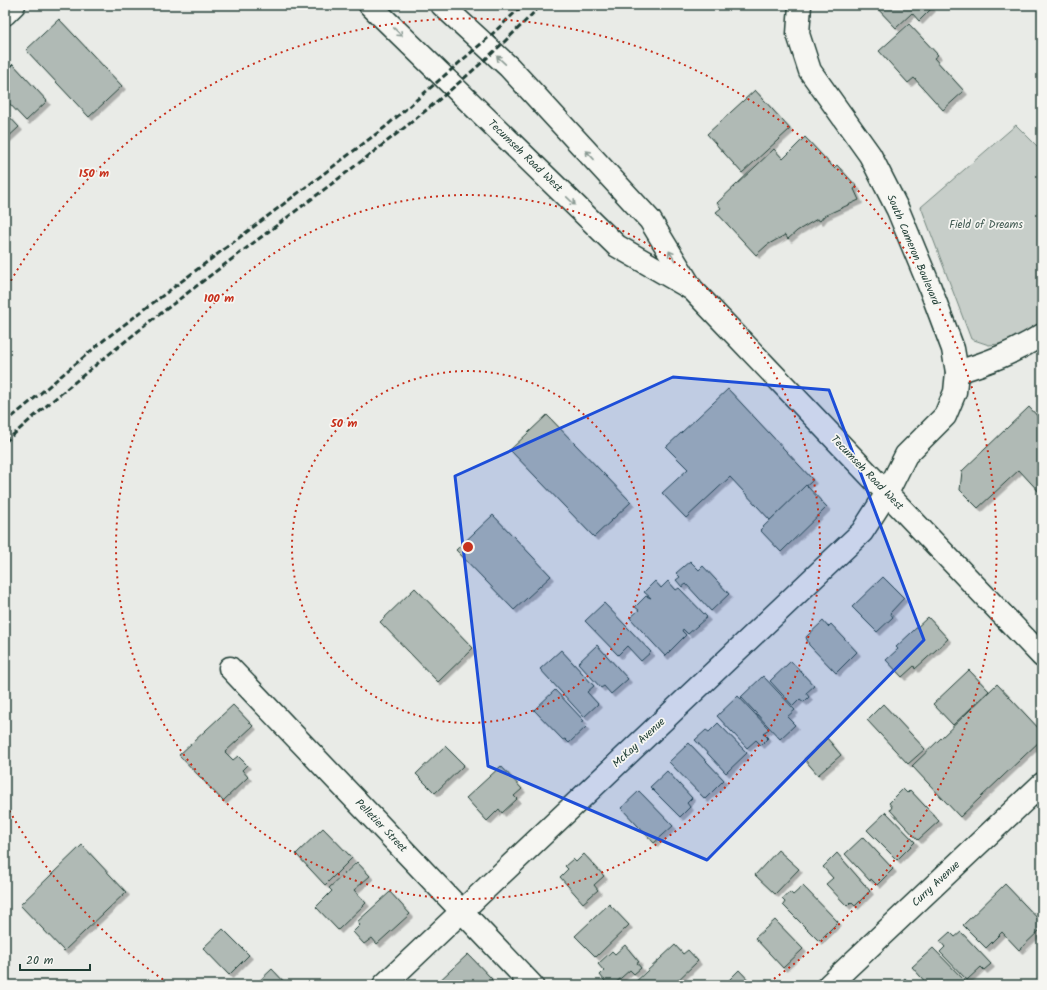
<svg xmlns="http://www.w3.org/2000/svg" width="1047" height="990" font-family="Kalam,sans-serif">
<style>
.green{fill:#c7cec9;stroke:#73867e}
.building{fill:#b0bab5;stroke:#1f3d34;filter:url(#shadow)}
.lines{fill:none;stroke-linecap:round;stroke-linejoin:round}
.street-casing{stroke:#1f3d34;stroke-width:25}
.secondary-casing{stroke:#1f3d34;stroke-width:25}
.street{stroke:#f6f6f2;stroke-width:22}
.secondary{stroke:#f6f6f2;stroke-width:22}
.rail{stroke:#1f3d34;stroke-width:3;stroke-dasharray:6 3;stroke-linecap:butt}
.oneway{stroke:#8a9a93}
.marked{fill:#1d4ed8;fill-opacity:0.2;stroke:#1d4ed8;stroke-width:3;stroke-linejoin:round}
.ring{fill:none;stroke:#c8321e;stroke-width:2;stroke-dasharray:2 4}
.labels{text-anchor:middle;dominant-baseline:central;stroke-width:3.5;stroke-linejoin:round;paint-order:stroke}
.street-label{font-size:11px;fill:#1f3d34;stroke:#f6f6f2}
.park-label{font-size:11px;fill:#415a52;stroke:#f6f6f2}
.centre{fill:#c8321e;stroke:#f6f6f2;stroke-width:2}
.ring-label{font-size:12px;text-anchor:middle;font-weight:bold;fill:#c8321e;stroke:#f6f6f2;stroke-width:3.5;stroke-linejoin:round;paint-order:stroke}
</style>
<defs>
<filter id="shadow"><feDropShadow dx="3.5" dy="3.5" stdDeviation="0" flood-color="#0004"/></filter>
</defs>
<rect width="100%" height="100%" fill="#e9ebe7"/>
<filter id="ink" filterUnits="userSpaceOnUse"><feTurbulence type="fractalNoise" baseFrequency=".025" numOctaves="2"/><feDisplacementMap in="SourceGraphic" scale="8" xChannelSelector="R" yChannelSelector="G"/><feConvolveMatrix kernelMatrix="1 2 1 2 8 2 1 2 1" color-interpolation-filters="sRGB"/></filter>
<g filter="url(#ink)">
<path class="green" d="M1016,125L1042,151V323L1011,343L989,345L971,339L921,207Z"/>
<g class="building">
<path d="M874,5H929L932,8L919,21L912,13L896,28Z"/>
<path d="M59,19L122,86L89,117L26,50Z"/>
<path d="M909,24L938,55L934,58L964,91L943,110L914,78L908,83L879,51Z"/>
<path d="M13,64L47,101L26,121L5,99V72Z"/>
<path d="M755,90L790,129L742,173L707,134Z"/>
<path d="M5,112L19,127L5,140Z"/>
<path d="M805,137L834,168L837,165L857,187L854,189L859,200L824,216L820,221L817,219L797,231L788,239L785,235L767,245L756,255L716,212L721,208L717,203L774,149L783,159Z"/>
<path d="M728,389L813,480L770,520L730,477L686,518L662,493L688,469L666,447Z"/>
<path d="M1029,407L1042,421V495L1019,470L978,508L960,490L962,471Z"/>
<path d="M547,415L631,502L594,537L510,450Z"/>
<path d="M806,485L827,507L781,552L760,530Z"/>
<path d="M493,515L551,576L514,610L456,550Z"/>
<path d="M690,561L699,570L703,566L729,594L711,611L686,584L682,587L676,580L680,577L676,573Z"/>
<path d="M883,577L904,598L890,613L893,617L877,632L852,607Z"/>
<path d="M655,581L661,588L668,581L676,590L679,588L707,617L688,634L683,629L682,631L686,635L665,656L630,618L639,610L635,607L646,596L651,598L644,592Z"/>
<path d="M415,588L473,648L438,682L380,622Z"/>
<path d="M604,603L651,652L641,661L627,646L618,655L585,621Z"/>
<path d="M928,617L948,639L915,669L914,666L902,677L886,660L898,649L896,647Z"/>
<path d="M823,621L828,627L831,624L857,652L836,673L809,645L806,637Z"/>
<path d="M597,645L628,679L611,694L604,686L601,688L578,663Z"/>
<path d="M561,650L594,686L587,692L598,704L584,717L540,669Z"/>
<path d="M791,661L814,686L806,693L809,697L804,702L800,699L793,706L770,681Z"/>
<path d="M969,670L989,691L953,725L933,704Z"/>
<path d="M763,676L795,710L787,717L795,725L780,739L741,697Z"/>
<path d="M997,684L1042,732V739L960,817L912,766Z"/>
<path d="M555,690L584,721L581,722L586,727L569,743L565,739L563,740L534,710Z"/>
<path d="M738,696L769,729L763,733L768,738L761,745L756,740L747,748L717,716Z"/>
<path d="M883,704L925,749L908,764L867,720Z"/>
<path d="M233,705L253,726L225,752L233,760L238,756L247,765L242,770L248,777L223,801L179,755Z"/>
<path d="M718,723L747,753L726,773L695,740L706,730L709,732Z"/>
<path d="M827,738L841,755L818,775L804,759Z"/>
<path d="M689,743L724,780L705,799L669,762Z"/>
<path d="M445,746L464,765L435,793L416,774Z"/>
<path d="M501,766L522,789L514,796L517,799L502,813L499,809L487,821L466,798Z"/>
<path d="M667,771L692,798L687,803L690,807L680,817L650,787Z"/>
<path d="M903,789L907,793L910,790L939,821L918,840L890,810L892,807L889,803Z"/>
<path d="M639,791L673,826L654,843L621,808Z"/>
<path d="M886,812L915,842L897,860L867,830Z"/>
<path d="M323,828L352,858L325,885L296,854Z"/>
<path d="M863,837L893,869L877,885L871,879L870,881L845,854Z"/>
<path d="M82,845L126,892L64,951L20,905Z"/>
<path d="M778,850L799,869L775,894L755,875Z"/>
<path d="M837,853L870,891L855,906L851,902L847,906L826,884L833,878L823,867Z"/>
<path d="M584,854L604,876L594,885L598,890L583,903L560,877L568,869L565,866L573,859L576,862Z"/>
<path d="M357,862L370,876L354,890L366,903L338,930L316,907L332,891L329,888Z"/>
<path d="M1005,884L1042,923V928L1019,950L1002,932L986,948L963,925Z"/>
<path d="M803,886L838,922L819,941L783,905L785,902L782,899L790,892L793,895Z"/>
<path d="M390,892L410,914L377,944L372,938L364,944L353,932L360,925L357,922Z"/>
<path d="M609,904L629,925L596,957L575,936Z"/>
<path d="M775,920L803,949L783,968L755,938Z"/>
<path d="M223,929L249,955L229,975L203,948Z"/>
<path d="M950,932L955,937L961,932L991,964L984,970L981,967L967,980L940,952L945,947L940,941Z"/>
<path d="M625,945L639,962L637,963L641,968L634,974L630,970L613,985H608L600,975L604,971L598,964L612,951L615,954Z"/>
<path d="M675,945L683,954L688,950L698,961L673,985H632Z"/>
<path d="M933,948L967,983L965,985H928L912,967Z"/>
<path d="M468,954L492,979L486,985H435Z"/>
<path d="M272,969L287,985H255Z"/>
<path d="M739,970L753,985H724Z"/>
<path d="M905,978L912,985H897Z"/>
</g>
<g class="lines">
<g class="street-casing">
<g id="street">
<path d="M5,14L14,5"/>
<path d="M957,372C990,362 1013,353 1042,335"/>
<path d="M230,668L532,985"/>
<path d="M384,985L862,532L887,493L906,455L945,416L955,392L957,372L953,349L929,285L898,210L870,155L810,71L798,34L800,5"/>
<path d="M829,985L1042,784"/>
</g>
</g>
<g class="secondary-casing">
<g id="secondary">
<path d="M370,5L617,246L690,288"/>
<path d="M442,5L509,67L650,220L692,289L1042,656"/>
</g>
</g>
<use href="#street" class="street"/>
<use href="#secondary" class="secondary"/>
<g class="rail">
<path d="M5,423L104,340L384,128L489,37L523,5"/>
<path d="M5,442C100,357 203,281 305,204C387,142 470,80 541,5"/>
</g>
</g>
<defs><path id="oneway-shaft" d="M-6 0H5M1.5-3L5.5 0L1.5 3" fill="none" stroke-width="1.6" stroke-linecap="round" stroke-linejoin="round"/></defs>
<g class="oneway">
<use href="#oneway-shaft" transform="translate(398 32) rotate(44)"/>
<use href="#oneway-shaft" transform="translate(501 60) rotate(-137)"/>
<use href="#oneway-shaft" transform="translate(590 155) rotate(-133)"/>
<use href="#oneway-shaft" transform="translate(571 201) rotate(44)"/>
<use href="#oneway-shaft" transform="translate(672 256) rotate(-121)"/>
</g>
</g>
<path class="marked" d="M673,377L829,390L924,640L707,860L488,766L455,476Z"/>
<g class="ring">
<circle cx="468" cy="547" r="176"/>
<circle cx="468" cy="547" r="352"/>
<path d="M168 983A529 529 0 0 1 5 803M5 291A529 529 0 1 1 768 983"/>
</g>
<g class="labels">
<g class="street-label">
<text transform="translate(525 156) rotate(44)">Tecumseh Road West</text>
<text transform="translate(913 250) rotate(67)">South Cameron Boulevard</text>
<text transform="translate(867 473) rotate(46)">Tecumseh Road West</text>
<text transform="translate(639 743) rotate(-43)">McKay Avenue</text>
<text transform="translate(381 826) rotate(46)">Pelletier Street</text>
<text transform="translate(936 884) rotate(-43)">Curry Avenue</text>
</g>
<g class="park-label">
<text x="986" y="225">Field of Dreams</text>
</g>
</g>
<circle cx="468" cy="547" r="6" class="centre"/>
<g class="ring-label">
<text x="94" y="177">150 m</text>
<text x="219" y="302">100 m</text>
<text x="344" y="427">50 m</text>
</g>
<rect width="1047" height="990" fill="none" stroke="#f6f6f2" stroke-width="20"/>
<rect x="10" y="10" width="1027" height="970" fill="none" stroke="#1f3d34" stroke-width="1.5" filter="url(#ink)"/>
<path d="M20 964v6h70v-6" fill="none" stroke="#1f3d34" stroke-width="2"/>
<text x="26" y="964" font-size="12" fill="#1f3d34" stroke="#f6f6f2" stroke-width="3" paint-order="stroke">20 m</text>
</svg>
